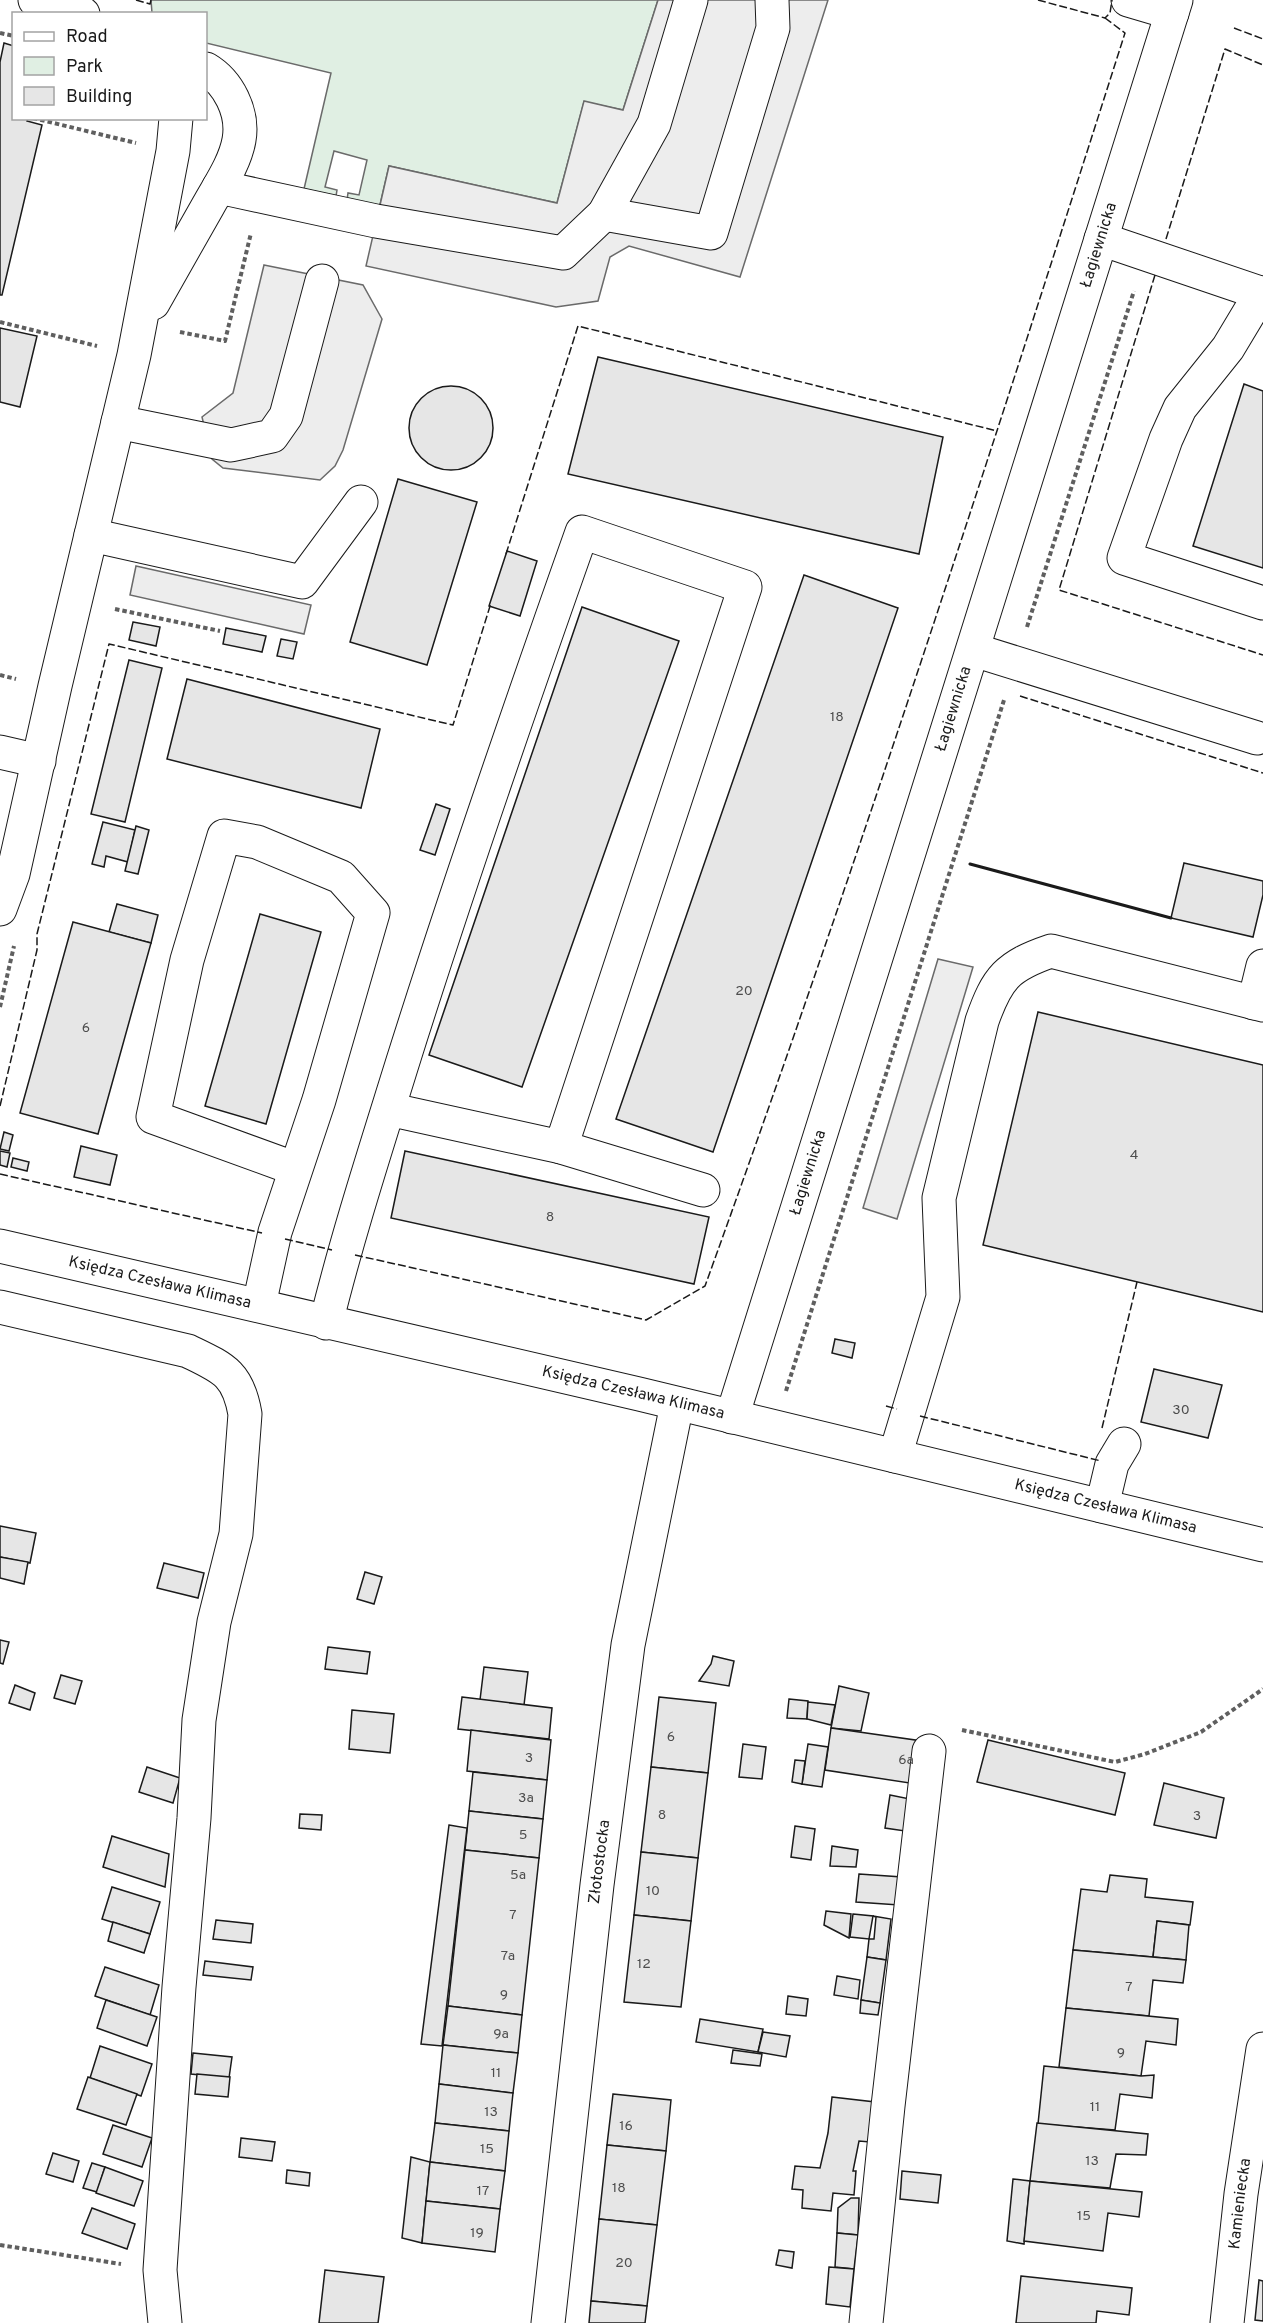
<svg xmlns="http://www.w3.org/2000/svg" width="1263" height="2323" font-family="Overpass,sans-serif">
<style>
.green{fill:#e0efe3;stroke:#6a6a6a;stroke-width:1.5}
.parking{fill:#ededed;stroke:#6a6a6a;stroke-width:1.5}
.building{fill:#e6e6e6;stroke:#1a1a1a;stroke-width:1.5}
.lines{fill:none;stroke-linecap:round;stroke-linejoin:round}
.minor-casing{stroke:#1a1a1a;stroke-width:35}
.path{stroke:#5f5f5f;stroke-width:4;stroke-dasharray:4.5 3;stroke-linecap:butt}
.minor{stroke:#fff;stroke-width:33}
.fence{stroke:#1a1a1a;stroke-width:1.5;stroke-dasharray:8 3;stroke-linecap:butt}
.wall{stroke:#1a1a1a;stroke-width:3}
.labels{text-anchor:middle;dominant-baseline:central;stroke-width:4.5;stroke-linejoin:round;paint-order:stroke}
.number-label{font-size:14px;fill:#4d4d4d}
.street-label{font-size:16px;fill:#1a1a1a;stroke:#fff}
</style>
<rect width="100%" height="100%" fill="#fff"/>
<path class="green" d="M151,0H658L623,110L584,102L557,203L389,166L379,209L347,200L348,193L359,195L367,160L334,151L325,187L337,190L336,196L304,189L331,73L206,43V14L152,13Z"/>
<g class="parking">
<path d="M658,0H828L740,277L629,246L610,257L598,301L556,307L366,266L389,166L557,203L584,101L623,110Z"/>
<path d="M264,265L363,285L382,319L343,450L335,466L320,480L223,468L212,459L202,417L233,393Z"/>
<path d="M136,566L311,605L304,634L130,595Z"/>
<path d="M938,959L973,967L897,1219L863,1208Z"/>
</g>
<g class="building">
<path d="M4,43L14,46V118H28L27,121L42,125L2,295H0V62Z"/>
<path d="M0,328L37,336L20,407L0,402Z"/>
<path d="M598,357L943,437L919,554L568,474Z"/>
<path d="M1244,384L1263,391V568L1193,546Z"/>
<circle cx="451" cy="428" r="42"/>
<path d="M398,479L477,502L427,665L350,642Z"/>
<path d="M507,551L537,561L520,616L489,606Z"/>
<path d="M804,575L898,608L713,1152L616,1119Z"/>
<path d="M582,607L679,641L522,1087L429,1055Z"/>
<path d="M133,622L160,627L156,646L129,640Z"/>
<path d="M226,628L266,636L262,652L223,644Z"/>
<path d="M281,639L297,642L293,659L277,656Z"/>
<path d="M129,660L162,668L125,822L91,814Z"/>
<path d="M187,679L380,729L361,808L167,759Z"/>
<path d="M436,804L450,809L435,855L420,850Z"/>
<path d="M103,822L135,830L128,862L106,856L104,867L92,864Z"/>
<path d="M136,826L149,830L138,874L125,871Z"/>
<path d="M1184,863L1263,881V895L1253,937L1171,918Z"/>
<path d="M117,904L158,915L151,943L109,932Z"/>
<path d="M260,914L321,932L266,1124L205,1106Z"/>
<path d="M73,922L151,943L98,1134L20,1113Z"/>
<path d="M1038,1012L1263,1065V1312L983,1245Z"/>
<path d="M4,1132L13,1135L9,1151L0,1149Z"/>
<path d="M81,1146L117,1155L110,1185L74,1177Z"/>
<path d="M0,1151L10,1153L7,1167L0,1165Z"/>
<path d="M405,1151L709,1217L694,1284L391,1218Z"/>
<path d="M13,1158L29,1162L27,1171L11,1167Z"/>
<path d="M835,1339L855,1343L852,1358L832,1353Z"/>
<path d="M1154,1369L1222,1385L1208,1438L1141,1422Z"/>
<path d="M0,1526L36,1533L30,1563L0,1557Z"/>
<path d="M0,1557L28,1562L24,1584L0,1578Z"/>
<path d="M164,1563L204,1573L198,1598L157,1588Z"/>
<path d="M365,1572L382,1577L374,1604L357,1599Z"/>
<path d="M0,1640L9,1642L3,1664L0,1663Z"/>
<path d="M328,1647L370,1652L367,1674L325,1669Z"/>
<path d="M713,1656L734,1661L729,1686L699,1681L711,1664Z"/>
<path d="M484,1667L528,1672L524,1705L480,1700Z"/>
<path d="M61,1675L82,1681L75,1704L54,1698Z"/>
<path d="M15,1685L35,1693L30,1710L9,1703Z"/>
<path d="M839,1686L869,1693L861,1731L831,1728Z"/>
<path d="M462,1697L552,1708L549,1739L458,1729Z"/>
<path d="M659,1697L716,1703L708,1773L651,1767Z"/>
<path d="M789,1699L808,1701L807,1719L787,1718Z"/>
<path d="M808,1702L835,1705L831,1725L807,1719Z"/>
<path d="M352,1710L394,1714L390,1753L349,1749Z"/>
<path d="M831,1728L922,1741L916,1784L825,1770Z"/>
<path d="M471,1730L551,1740L547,1780L467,1771Z"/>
<path d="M988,1740L1125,1773L1115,1815L977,1782Z"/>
<path d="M743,1744L766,1747L762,1779L739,1777Z"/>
<path d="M808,1744L828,1747L822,1787L802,1784Z"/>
<path d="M795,1760L805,1761L802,1784L792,1782Z"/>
<path d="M147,1767L180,1778L173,1803L139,1792Z"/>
<path d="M651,1767L708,1773L698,1858L641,1852Z"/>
<path d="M473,1772L547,1780L543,1819L469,1811Z"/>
<path d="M1164,1783L1224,1798L1216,1838L1154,1825Z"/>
<path d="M890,1795L910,1799L905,1831L885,1828Z"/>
<path d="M469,1811L543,1819L539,1858L465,1850Z"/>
<path d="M300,1814L322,1815L321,1830L299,1828Z"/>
<path d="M449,1825L467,1828L442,2046L421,2044Z"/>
<path d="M795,1826L815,1829L811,1860L791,1857Z"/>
<path d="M112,1836L169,1854L165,1887L103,1867Z"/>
<path d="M832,1846L858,1850L856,1867L830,1866Z"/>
<path d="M465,1850L539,1858L522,2015L448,2006Z"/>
<path d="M641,1852L698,1858L691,1921L634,1915Z"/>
<path d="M859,1874L902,1877L899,1905L856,1902Z"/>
<path d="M1110,1875L1147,1879L1145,1897L1193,1902L1190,1925L1157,1921L1153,1957L1073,1950L1081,1889L1107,1892Z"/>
<path d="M112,1887L160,1902L150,1934L102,1919Z"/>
<path d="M826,1911L851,1914L849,1938L824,1925Z"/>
<path d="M853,1914L873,1916L869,1939L850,1937Z"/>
<path d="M634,1915L691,1921L681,2007L624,2002Z"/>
<path d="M873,1916L891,1919L886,1960L867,1957L869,1939H874L876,1917Z"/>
<path d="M216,1920L253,1924L251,1943L213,1939Z"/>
<path d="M1157,1921L1189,1925L1186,1960L1153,1957Z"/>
<path d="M113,1922L150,1934L144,1953L108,1941Z"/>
<path d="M1073,1950L1186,1960L1183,1983L1153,1980L1149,2016L1066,2008Z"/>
<path d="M867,1957L886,1960L880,2003L861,2000Z"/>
<path d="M205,1961L253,1967L251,1980L203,1975Z"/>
<path d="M105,1967L159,1985L150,2015L95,1996Z"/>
<path d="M837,1976L860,1980L858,1999L834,1995Z"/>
<path d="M788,1996L808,1999L806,2016L786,2014Z"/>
<path d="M106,2000L157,2017L147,2046L97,2028Z"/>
<path d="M861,2000L880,2003L878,2015L860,2013Z"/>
<path d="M448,2006L522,2015L518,2053L443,2045Z"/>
<path d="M1066,2008L1178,2019L1176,2045L1146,2041L1141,2076L1059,2067Z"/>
<path d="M700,2019L763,2029L758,2052L696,2042Z"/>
<path d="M763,2032L790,2036L786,2057L758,2052Z"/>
<path d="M443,2045L518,2053L513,2093L439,2084Z"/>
<path d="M100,2046L152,2064L141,2096L90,2078Z"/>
<path d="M733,2050L762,2054L760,2066L731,2063Z"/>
<path d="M193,2053L232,2057L229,2078L191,2074Z"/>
<path d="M1044,2066L1141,2076L1154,2075L1152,2098L1120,2094L1115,2130L1038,2124Z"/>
<path d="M197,2074L230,2077L228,2097L195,2094Z"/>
<path d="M88,2077L137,2094L126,2125L77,2109Z"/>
<path d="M439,2084L513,2093L509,2131L435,2123Z"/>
<path d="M613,2094L671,2100L666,2151L607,2145Z"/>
<path d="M832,2097L875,2102L870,2142L859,2141L853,2171H856L854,2195L833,2193L831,2211L802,2208L803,2190L792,2189L795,2166L820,2168L828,2133Z"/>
<path d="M435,2123L509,2131L505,2171L430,2162Z"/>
<path d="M1037,2123L1148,2134L1146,2155L1116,2154L1110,2188L1030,2181Z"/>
<path d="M113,2125L152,2138L142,2167L103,2154Z"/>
<path d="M241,2138L275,2142L272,2161L239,2157Z"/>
<path d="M607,2145L666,2151L657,2225L599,2219Z"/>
<path d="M53,2153L79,2161L73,2182L46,2174Z"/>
<path d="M411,2157L430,2162L422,2243L402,2238Z"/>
<path d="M430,2162L505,2171L500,2209L426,2201Z"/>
<path d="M92,2163L105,2167L97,2192L83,2188Z"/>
<path d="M105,2167L143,2181L134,2206L96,2193Z"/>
<path d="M287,2170L310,2173L309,2186L286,2183Z"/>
<path d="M902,2171L941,2175L938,2203L900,2199Z"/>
<path d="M1013,2179L1030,2181L1024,2244L1007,2241Z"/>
<path d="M1030,2181L1142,2192L1139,2217L1108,2213L1103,2251L1024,2241Z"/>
<path d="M851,2198H859L858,2235L837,2233L838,2208Z"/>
<path d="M426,2201L500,2209L495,2252L422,2243Z"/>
<path d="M92,2208L135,2224L127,2249L82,2233Z"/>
<path d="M599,2219L657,2225L647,2306L591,2301Z"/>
<path d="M837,2233L858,2235L854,2269L835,2267Z"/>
<path d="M779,2250L794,2252L792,2268L776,2265Z"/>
<path d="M829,2267L854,2269L850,2307L826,2304Z"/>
<path d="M325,2270L384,2277L378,2323H319Z"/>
<path d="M1021,2276L1132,2288L1129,2315L1097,2311L1096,2323H1016Z"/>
<path d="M1259,2280L1263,2281V2321L1255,2320Z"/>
<path d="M591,2301L647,2306L645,2323H589Z"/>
</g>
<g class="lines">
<g class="minor-casing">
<g id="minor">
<path d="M35,0L83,14"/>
<path d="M1128,0L1172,13"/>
<path d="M219,187L376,221L563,253L604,214L654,124L691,0"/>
<path d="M604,214L711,233L773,28L772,0"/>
<path d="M1101,239L1263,294"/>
<path d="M1261,293L1228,348L1180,408L1166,439L1124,558L1263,603"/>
<path d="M153,303C171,271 189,239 208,206C219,186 235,163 239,140C244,112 228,82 206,69"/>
<path d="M118,422L231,445L272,436L286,416L322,281"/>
<path d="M91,535L302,582L361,502"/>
<path d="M974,650L1257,738"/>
<path d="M0,752L39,761"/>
<path d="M0,909L13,874L55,686L134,355L173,151L176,118"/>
<path d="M1254,1003L1263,966"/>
<path d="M561,1147L703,1190"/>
<path id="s1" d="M0,1246L639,1394L1263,1545"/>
<path d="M259,1305L275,1232L319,1100L373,913L341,877L257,842L224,836L187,960L153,1117L296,1169"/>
<path d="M0,1307L188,1351C223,1368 238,1373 245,1414L236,1534L214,1622L199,1720L194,1818L179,1987L160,2270L165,2323"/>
<path d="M326,1323C348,1234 376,1148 403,1061C459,883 520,707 582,532L745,587L561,1147L388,1109"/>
<path id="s2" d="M732,1417L1176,0"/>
<path d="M895,1456L943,1297L939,1198L982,1021C997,978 1007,966 1051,951L1263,1005"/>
<path d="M1102,1506L1112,1464L1124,1444"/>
<path id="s3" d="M548,2323L597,1885L628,1645L677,1404"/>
<path d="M866,2323L888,2106L929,1751"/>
<path id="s4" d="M1227,2323L1241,2194L1263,2049"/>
</g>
</g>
<g class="path">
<path d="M0,33L14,36"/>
<path d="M33,118L136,143"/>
<path d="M0,322L97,346"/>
<path d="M180,332L225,341L251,233"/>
<path d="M115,609L220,631"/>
<path d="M1027,627L1134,291"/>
<path d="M0,675L16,679"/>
<path d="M0,1007L14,946"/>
<path d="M786,1391L1004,700"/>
<path d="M962,1730L1115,1762L1145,1754L1201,1732L1263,1689"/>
<path d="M0,2245L121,2264"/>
</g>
<use href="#minor" class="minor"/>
<g class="fence">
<path d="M136,0L150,4L151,0"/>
<path d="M1038,0L1105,18L1110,13L1112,0"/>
<path d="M1234,28L1263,39"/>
<path d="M1166,239L1225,49L1263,65"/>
<path d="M1155,275L1059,590L1263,655"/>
<path d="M506,554L578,326L997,431"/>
<path d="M1020,696L1263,773"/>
<path d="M0,1106L37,950V934L109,644L453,725L491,603"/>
<path d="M0,1174L262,1233"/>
<path d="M285,1239L332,1250"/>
<path d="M355,1255L646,1320L705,1286C855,872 991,453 1125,33L1105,18"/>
<path d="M886,1406L897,1409"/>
<path d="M920,1416L1101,1461"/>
<path d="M1102,1428L1137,1282"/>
</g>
<path class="wall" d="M970,864L1171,918"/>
</g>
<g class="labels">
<g class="number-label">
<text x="837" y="717">18</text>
<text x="744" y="991">20</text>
<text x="86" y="1028">6</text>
<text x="1134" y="1155">4</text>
<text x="550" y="1217">8</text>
<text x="1181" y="1410">30</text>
<text x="671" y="1737">6</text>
<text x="529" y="1758">3</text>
<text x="906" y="1760">6a</text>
<text x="526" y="1798">3a</text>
<text x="662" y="1815">8</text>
<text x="1197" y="1816">3</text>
<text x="523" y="1835">5</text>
<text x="518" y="1875">5a</text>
<text x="653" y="1891">10</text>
<text x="513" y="1915">7</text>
<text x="508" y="1956">7a</text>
<text x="644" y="1964">12</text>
<text x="1129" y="1987">7</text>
<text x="504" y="1995">9</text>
<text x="501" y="2034">9a</text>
<text x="1121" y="2053">9</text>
<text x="496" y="2073">11</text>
<text x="1095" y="2107">11</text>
<text x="491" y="2112">13</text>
<text x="626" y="2126">16</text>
<text x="487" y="2149">15</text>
<text x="1092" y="2161">13</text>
<text x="619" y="2188">18</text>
<text x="483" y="2191">17</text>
<text x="1084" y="2216">15</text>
<text x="477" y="2233">19</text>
<text x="624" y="2263">20</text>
</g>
<g class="street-label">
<text stroke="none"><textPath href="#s2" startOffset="1228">Łagiewnicka</textPath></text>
<text stroke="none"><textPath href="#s2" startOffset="742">Łagiewnicka</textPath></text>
<text stroke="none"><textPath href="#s2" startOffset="256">Łagiewnicka</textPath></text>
<text stroke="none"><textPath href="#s1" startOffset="164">Księdza Czesława Klimasa</textPath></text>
<text stroke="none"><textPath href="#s1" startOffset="650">Księdza Czesława Klimasa</textPath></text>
<text stroke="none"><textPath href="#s1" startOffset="1136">Księdza Czesława Klimasa</textPath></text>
<text stroke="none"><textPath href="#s3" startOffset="464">Złotostocka</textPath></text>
<text stroke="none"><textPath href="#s4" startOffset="120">Kamieniecka</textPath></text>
</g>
</g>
<rect x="12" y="12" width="195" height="108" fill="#ffffff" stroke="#a3a3a3" stroke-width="1.5"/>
<rect x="24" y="32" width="30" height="9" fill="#ffffff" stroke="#a3a3a3" stroke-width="1.5"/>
<text x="66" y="42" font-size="18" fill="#1a1a1a">Road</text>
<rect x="24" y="57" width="30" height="18" fill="#e0efe3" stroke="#a3a3a3" stroke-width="1.5"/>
<text x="66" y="72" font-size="18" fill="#1a1a1a">Park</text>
<rect x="24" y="87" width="30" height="18" fill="#e6e6e6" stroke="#a3a3a3" stroke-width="1.5"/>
<text x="66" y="102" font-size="18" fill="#1a1a1a">Building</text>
</svg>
